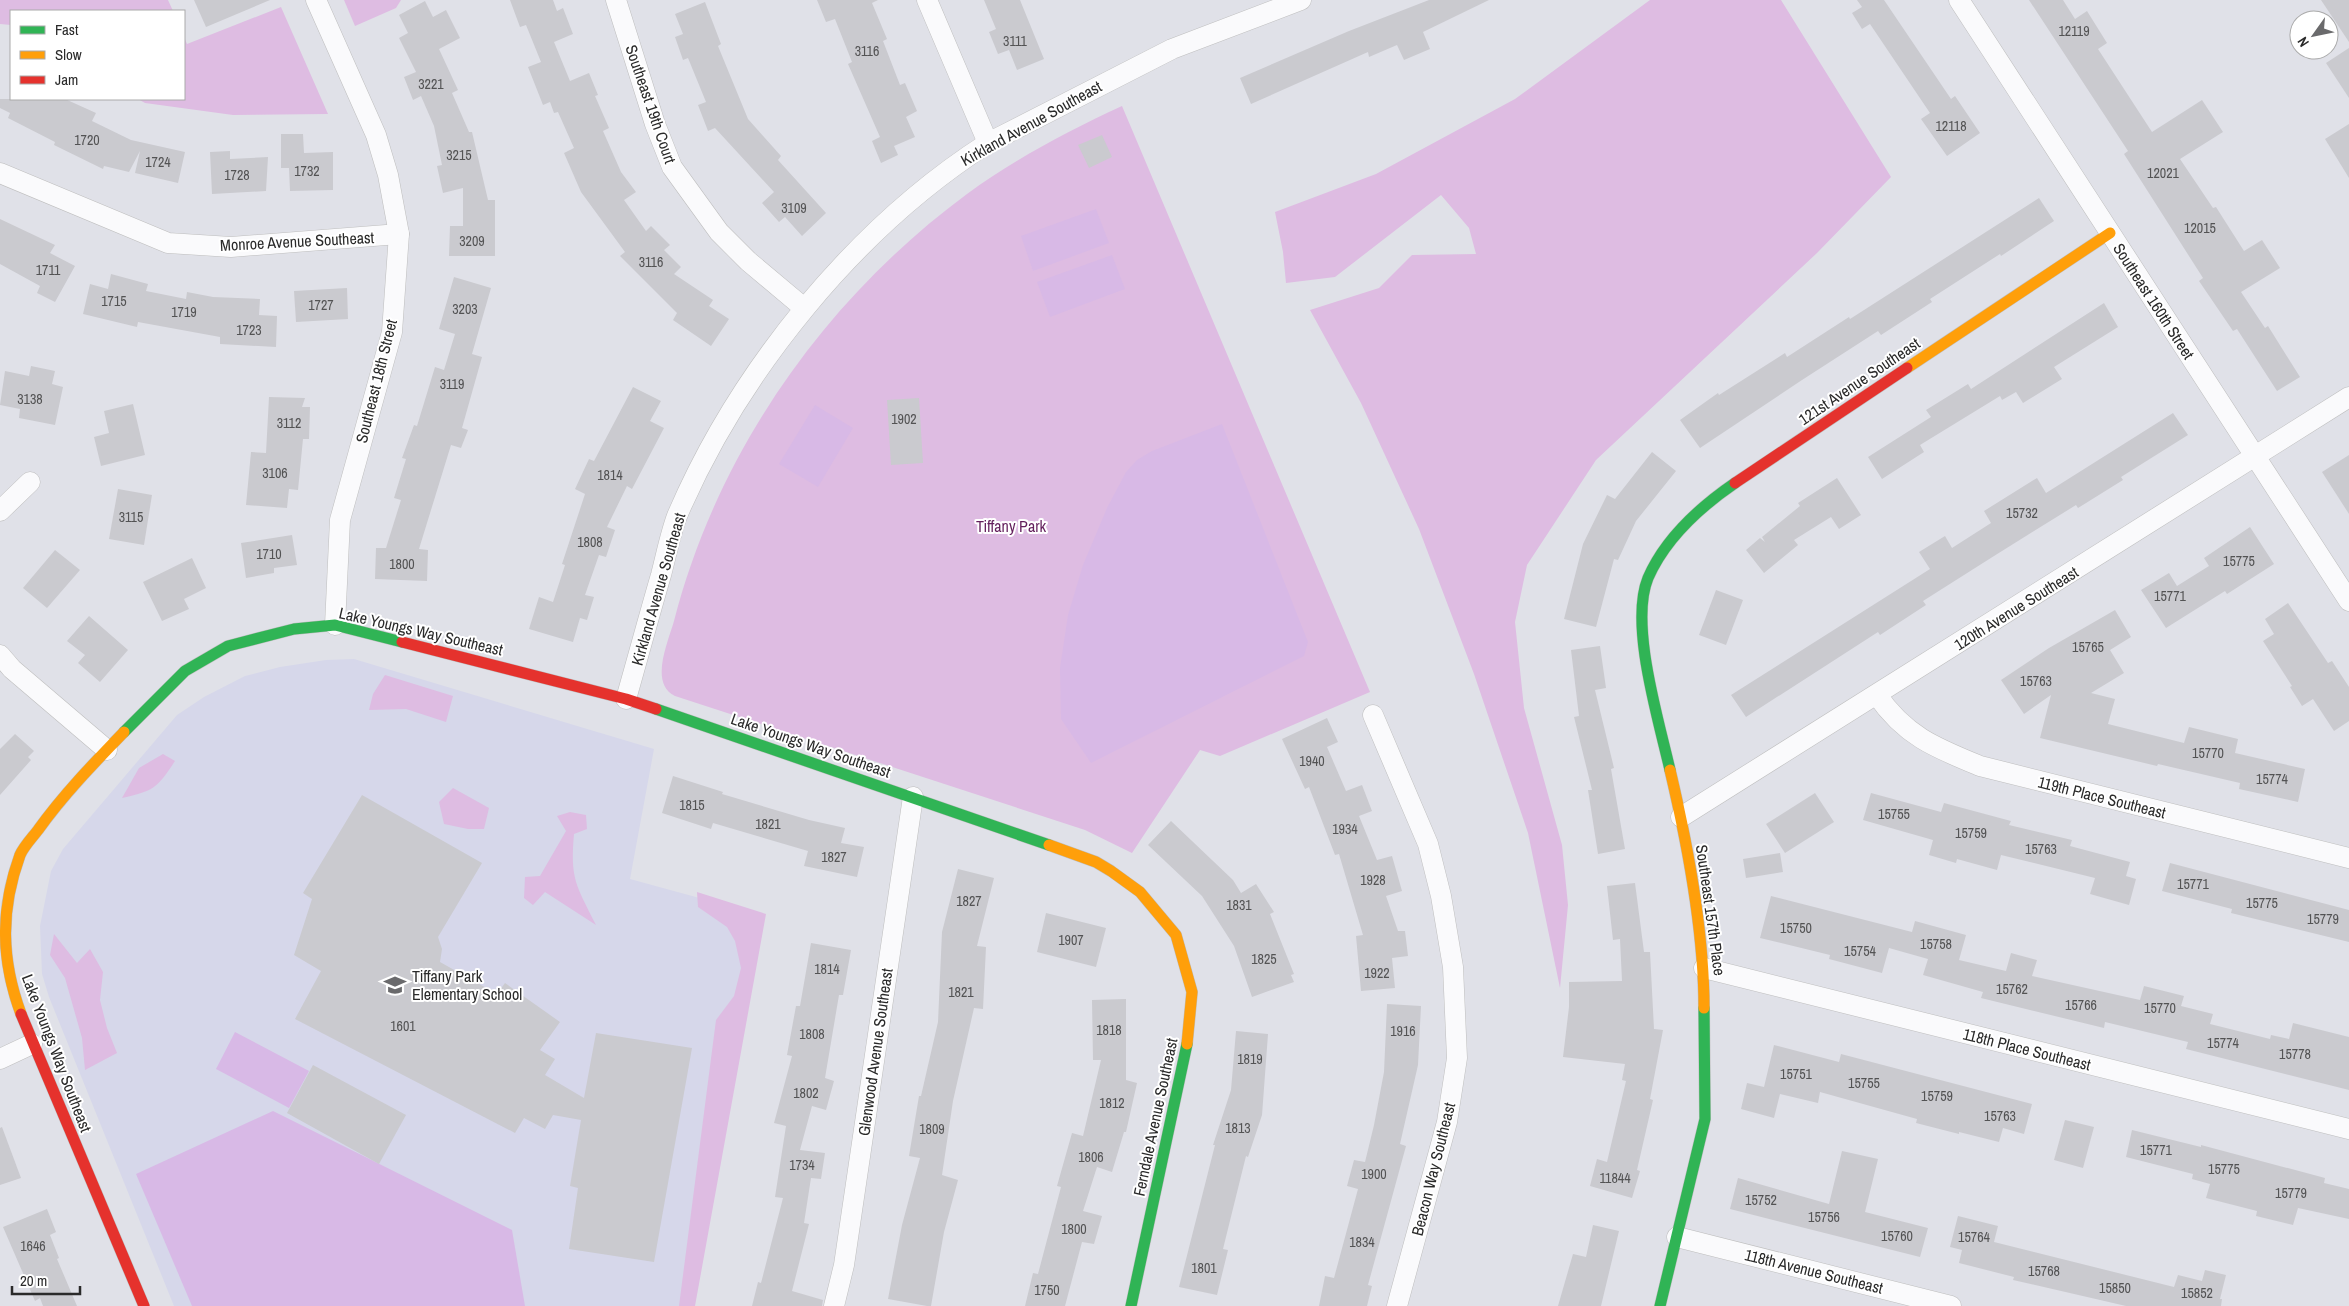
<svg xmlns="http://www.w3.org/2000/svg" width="2349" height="1306" font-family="'Archivo Narrow',sans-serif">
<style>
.education{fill:#d6d7ea}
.green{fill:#debce2}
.pitch{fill:#d8b9e6}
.building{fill:#cacacf}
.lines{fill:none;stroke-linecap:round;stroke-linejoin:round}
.street-casing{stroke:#bebebe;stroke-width:21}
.fast-casing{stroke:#bebebe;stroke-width:12}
.slow-casing{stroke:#bebebe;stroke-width:12}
.jam-casing{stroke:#bebebe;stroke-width:12}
.street{stroke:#fafafc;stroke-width:20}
.fast{stroke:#30b455;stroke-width:11}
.slow{stroke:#ff9f0a;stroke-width:11}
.jam{stroke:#e5322d;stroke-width:11}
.labels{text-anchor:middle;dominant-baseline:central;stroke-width:4;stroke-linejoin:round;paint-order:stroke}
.number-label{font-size:14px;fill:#535354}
.street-label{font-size:16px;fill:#2a2a2a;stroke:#fff}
.park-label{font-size:16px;fill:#631f5c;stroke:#fff}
.poi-label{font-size:16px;fill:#2a2a2a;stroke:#fff;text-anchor:start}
</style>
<rect width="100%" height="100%" fill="#e0e1e8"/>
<path class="education" d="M354,659L654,749L630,879L758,914L685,1306H174L49,997L42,974L40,926L51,871L63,849L177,715L204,697L245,676L280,667L326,660Z"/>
<g class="green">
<path d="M0,0H168L173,11H11V25L0,24Z"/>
<path d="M344,0H401L396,8L355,26Z"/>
<path d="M1650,0H1781L1891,177L1817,253L1596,460L1527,565L1515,622L1524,708L1562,845L1568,905L1560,988L1528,833L1474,674L1419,529L1361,403L1310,310L1379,288L1412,255L1476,254L1469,228L1441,195L1335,277L1286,283L1283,252L1275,212L1376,174L1515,99Z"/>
<path d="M281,7L328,114L233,115L145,103L138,99H184V37L187,44Z"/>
<path d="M1122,106L1370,692L1220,756L1200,750L1132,853L1085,830L675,696C649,684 668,642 674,621C718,450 826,298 967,194C1015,159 1068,131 1122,106Z"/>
<path d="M385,675L453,696L446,722L406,709L369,710L373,694Z"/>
<path d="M163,754L175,761C157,788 154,791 122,798L139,768Z"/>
<path d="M453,788L489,808L484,829H468L444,824L439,802Z"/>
<path d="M570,812L586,815L587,829L574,834C570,879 576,885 596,925L545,892L533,905L524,898L525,877L540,876L566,831L557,816Z"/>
<path d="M697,892L766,914L695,1306H679L716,1020L734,996L741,968L735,941L727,927L698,907Z"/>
<path d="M54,934L77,963L90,949L103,972L100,1000L107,1028L117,1053L85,1070L82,1038L65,978L50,955Z"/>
</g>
<g class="pitch">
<path d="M1096,209L1109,243L1033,271L1021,236Z"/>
<path d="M1112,255L1125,289L1050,317L1037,282Z"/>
<path d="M815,405L853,428L818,487L779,464Z"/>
<path d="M1222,424L1308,642L1304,656L1091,763L1061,719L1060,668L1068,615L1083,565L1107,508L1126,472L1137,460L1152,451Z"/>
<path d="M235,1032L309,1071L289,1108L216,1069Z"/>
<path d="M273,1111L512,1230L525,1306H192L136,1174Z"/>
</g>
<g class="building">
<path d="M194,0H270L206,27Z"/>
<path d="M510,0H553L557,11L563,8L573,34L554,42L570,81L589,73L598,95L595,96L609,128L603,131L621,172L636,192L624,200L646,231L651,226L670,245L664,250L681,267L674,274L713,300L709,306L729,319L711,346L673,320L677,313L620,256L625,252L581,192L564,153L574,148L558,112L554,113L550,102L543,105L528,67L541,62L526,25L520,27Z"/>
<path d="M817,0H878L872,3L887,39L883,41L900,85L905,83L917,111L906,117L915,137L894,146L898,155L881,163L872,141L880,137L848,64L852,62L835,19L826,22Z"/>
<path d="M984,0H1020L1044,59L1017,70L1009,50L998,54L989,32L996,29Z"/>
<path d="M1429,0H1489L1423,32L1430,49L1404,60L1397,45L1369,57L1368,52L1251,104L1240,78L1349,31Z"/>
<path d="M1857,0H1884L1951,99L1955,96L1980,133L1947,156L1921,119L1930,113L1870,24L1862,29L1852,13L1862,7Z"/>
<path d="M2029,0H2063L2075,19L2087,11L2107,43L2098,49L2152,132L2202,100L2223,132L2180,159L2213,208L2216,207L2244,251L2262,240L2280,268L2241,292L2265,328L2268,326L2300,377L2277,391L2237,329L2233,331L2199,281L2203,278L2124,154L2128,151Z"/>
<path d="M2321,0H2349V42Z"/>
<path d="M425,1L433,17L446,10L460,38L439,49L458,90L452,93L469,132H472L488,200H495V256H449L450,226H463V188L443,193L437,166L442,165L434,126L421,96L413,100L404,77L416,72L399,38L408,33L399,15Z"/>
<path d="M705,2L721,44L718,46L748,119L781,156L778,160L826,213L802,236L785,217L779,222L762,203L774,192L715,128L708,131L698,105L706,102L688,58L683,60L675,37L683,34L675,14Z"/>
<path d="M2349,48V98L2326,63Z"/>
<path d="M0,99H65L96,113L92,121L131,140L185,152L178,183L135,173L140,151L129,172L104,166L103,169L54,145L55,142L8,118L10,113L0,108Z"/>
<path d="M2349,124V178L2325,139Z"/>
<path d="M281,134H303L304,153L333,152V190L290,191L289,168H281Z"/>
<path d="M1102,135L1112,157L1089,168L1078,145Z"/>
<path d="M230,151V159L268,157L266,191L212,194L210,152Z"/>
<path d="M2039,198L2054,221L2001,256L2000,254L1930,299L1932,302L1881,335L1878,331L1802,380L1700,448L1680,420L1718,393L1719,395L1785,353L1787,357L1849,317L1850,319Z"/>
<path d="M0,219L55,245L50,253L75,266L55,302L37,293L40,286L0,264Z"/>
<path d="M111,274L148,284L146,291L186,299L187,292L213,297L260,299L259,315L277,316L276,347L220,344V337L138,322L137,327L83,314L90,284L108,289Z"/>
<path d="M454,277L491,288L472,354L482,357L462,428L468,430L461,448L451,445L419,549L428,550L427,581L375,579L376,548H386L401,500L394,498L406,459L402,458L414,425L417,426L435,367L444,370L455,334L439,329Z"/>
<path d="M347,288L348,319L296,322L294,291Z"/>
<path d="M2104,303L2118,327L2054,367L2062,379L2023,403L2016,392L2002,400L2000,396L1920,445L1924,452L1882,479L1868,457L1931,417L1926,410L1968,384L1971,389Z"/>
<path d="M31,366L55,371L52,384L63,387L55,425L19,418L20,409L0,405L5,371L29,376Z"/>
<path d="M633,387L661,401L650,421L664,428L632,489L627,486L607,527L615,530L606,557L599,555L585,595L594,597L587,620L580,618L573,642L529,629L539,597L553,602L565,565L562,564L585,494L575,489L589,459L594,461Z"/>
<path d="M269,397L305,398L302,407H310L309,439H303L298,490L289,489L287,508L246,505L251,452L266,453Z"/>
<path d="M919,398L923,463L891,465L887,400Z"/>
<path d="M133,404L145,455L101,466L94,437L109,433L104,411Z"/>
<path d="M2173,413L2188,435L2121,477L2123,480L2078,508L2076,505L1994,556L1923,601L1926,605L1880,635L1878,632L1746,717L1731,695L1930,569L1919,552L1945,536L1952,548L1991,523L1984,511L2037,478L2046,493Z"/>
<path d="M1652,452L1676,471L1636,521L1618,560L1614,559L1596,627L1564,619L1583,544L1607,495L1615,499Z"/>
<path d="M2349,455V514L2322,472Z"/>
<path d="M1837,478L1861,515L1839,529L1831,517L1794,540L1798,545L1764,573L1746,550L1760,538L1765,542L1762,537L1800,506L1798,503Z"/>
<path d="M118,489L152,495L144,545L109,539Z"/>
<path d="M2250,527L2274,564L2227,594L2225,591L2166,628L2141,590L2169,573L2177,586L2209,566L2204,558Z"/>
<path d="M292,535L297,565L274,568V573L246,578L241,543Z"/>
<path d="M55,550L80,570L47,608L23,588Z"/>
<path d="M192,558L206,588L184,599L189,609L162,621L143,582Z"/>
<path d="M1716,590L1743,600L1726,645L1699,635Z"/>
<path d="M2288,603L2328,663L2332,661L2349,687V721L2334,731L2313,699L2302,706L2290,687L2292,686L2263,641L2274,634L2265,619Z"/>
<path d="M2115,610L2131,637L2110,650L2124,673L2091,693L2115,699L2108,724L2184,743L2189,727L2238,739L2235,753L2305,769L2298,802L2239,789L2240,783L2158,764L2157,766L2040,738L2051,695L2024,714L2001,680L2049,648Z"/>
<path d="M89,616L128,650L100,682L78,663L85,655L67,641Z"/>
<path d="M1600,646L1606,688L1595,690L1614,768L1611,769L1625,849L1598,854L1588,790H1592L1574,717L1579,716L1571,650Z"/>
<path d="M1327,718L1338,742L1327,747L1346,791L1362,785L1372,811L1359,816L1377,860L1392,856L1402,891L1386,896L1398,931H1405L1408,956L1392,958L1395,988L1361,991L1356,936L1363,935L1339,854L1335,855L1309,787L1305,789L1282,739Z"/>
<path d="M15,734L34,751L28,757L31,760L0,795V749Z"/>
<path d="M673,776L723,792L722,794L809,820L845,828L841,843L864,847L857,877L804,866L808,851L713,823L711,829L662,813Z"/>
<path d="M1815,793L1834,822L1785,853L1766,824Z"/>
<path d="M1871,793L1941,812L1944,803L2011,821L2009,825L2072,840L2070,846L2130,862L2126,876L2136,879L2129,905L2090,894L2095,878L2001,855L1997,870L1957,859L1956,863L1929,855L1933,840L1863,820Z"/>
<path d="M362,795L482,863L438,937L442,949L440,962L497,994L505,983L560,1022L540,1050L555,1059L545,1075L584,1098L596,1033L692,1048L654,1262L569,1249L578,1188L570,1186L581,1120L553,1115L545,1129L524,1118L515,1133L295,1019L321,971L294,955L312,899L303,893Z"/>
<path d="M1171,821L1233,880L1241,893L1256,884L1274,912L1270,914L1294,974L1291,975L1294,982L1252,997L1234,946L1202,896L1148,845Z"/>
<path d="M1780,853L1783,872L1746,878L1743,859Z"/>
<path d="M2170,863L2349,910V942L2231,913L2232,909L2162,891Z"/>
<path d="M958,869L994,878L977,946L986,947L983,1009L974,1008L953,1101L942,1175L958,1180L944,1232L931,1306H927L888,1299L902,1225L920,1158L909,1156L919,1096H921L938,1022L942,932Z"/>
<path d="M1635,883L1644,952H1650L1654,1029L1663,1030L1650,1099L1653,1100L1637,1170L1640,1171L1632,1198L1590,1186L1597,1159L1607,1162L1626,1081L1622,1080L1625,1064L1563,1057L1569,1007V982L1622,981L1620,939L1613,940L1607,886Z"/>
<path d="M1771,896L1912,932L1915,921L1966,935L1959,960L2006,971L2011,953L2037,960L2032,976L2140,1000L2144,986L2184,996L2181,1006L2213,1014L2210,1024L2270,1039L2271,1035L2289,1039L2293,1023L2349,1037V1090L2186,1049L2188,1042L2105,1022L2104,1028L1981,998L1983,992L1923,975L1928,959L1889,948L1882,973L1829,959L1830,955L1760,938Z"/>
<path d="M1046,913L1106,928L1096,967L1037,952Z"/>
<path d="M811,943L851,950L843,995H839L825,1078L834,1081L826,1110L812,1106L800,1150L825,1153L821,1179L811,1178L804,1223L809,1224L792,1291L823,1300L822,1306H752L758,1282L761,1283L783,1198L775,1197L786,1126L774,1123L792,1056L787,1055L796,1006H800Z"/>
<path d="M1126,999V1080L1137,1083L1126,1132H1124L1112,1172L1097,1167L1083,1211L1102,1216L1094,1244L1082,1242L1065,1306H1025L1033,1273L1038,1274L1061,1187L1057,1186L1072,1133L1083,1136L1101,1060H1093L1092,1000Z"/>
<path d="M1387,1004L1421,1006L1418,1065L1400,1144L1406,1146L1368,1285L1372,1286L1367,1306H1319L1325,1276L1334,1278L1358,1189L1347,1186L1354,1160L1365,1162L1374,1125L1384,1072Z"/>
<path d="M1236,1031L1268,1034L1262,1115L1248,1157L1246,1156L1223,1249L1228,1250L1217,1295L1179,1287L1215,1145H1213L1231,1090Z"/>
<path d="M1774,1045L1839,1062L1841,1054L2032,1104L2024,1134L2003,1128L1999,1142L1959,1132V1134L1916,1123L1917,1119L1820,1092L1818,1103L1780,1094L1774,1118L1741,1109L1747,1083L1764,1087Z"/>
<path d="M313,1065L406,1115L379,1164L287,1113Z"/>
<path d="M2065,1120L2094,1127L2083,1168L2054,1160Z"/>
<path d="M2,1127L21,1178L0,1185V1128Z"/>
<path d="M2132,1130L2201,1147V1145L2325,1178L2324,1183L2349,1189V1219L2298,1208L2293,1225L2256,1216L2257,1211L2206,1198L2210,1184L2192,1179L2193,1174L2126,1157Z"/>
<path d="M1842,1151L1878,1159L1865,1212L1928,1228L1920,1257L1730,1209L1738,1178L1829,1204Z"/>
<path d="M47,1209L56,1232L50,1235L59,1258L57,1259L77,1306H43L40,1298L35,1301L3,1227Z"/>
<path d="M1958,1216L1998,1226L1994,1242L2174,1287L2178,1275L2202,1281L2205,1270L2226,1275L2220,1299H2222L2221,1306H2126L2013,1280L2014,1277L1959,1263L1962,1250L1950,1247Z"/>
<path d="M1593,1225L1619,1231L1601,1306H1558L1573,1254L1586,1257Z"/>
</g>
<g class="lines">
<g class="street-casing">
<g id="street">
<path d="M316,0L376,135L388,175L399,234L392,332L340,520L335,625"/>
<path d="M616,0L655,124L672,167L719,232L748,261L804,308"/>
<path d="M927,0L988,143"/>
<path d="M1959,0L2349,601"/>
<path d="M0,173L168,243L231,247L399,234"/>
<path d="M0,511L30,482"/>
<path d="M0,655L12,669L107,750"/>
<path d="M1877,695C1905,736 1936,748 1980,766L2349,858"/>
<path d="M626,699C638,657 649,616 661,575C666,556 670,535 677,516C739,371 855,228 988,143L1172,49L1301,0"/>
<path d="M1373,715L1428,844L1441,896L1453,967L1457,1058L1447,1122L1397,1306"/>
<path d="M1681,817L2349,397"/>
<path d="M1704,968L2349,1129"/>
<path d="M0,1059L32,1044"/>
<path d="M1677,1237L1951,1306"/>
<path d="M834,1306L844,1265L913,797"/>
</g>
</g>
<g class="fast-casing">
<g id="fast">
<path d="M656,709L1049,845"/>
<path d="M124,732L185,671L228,646L294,629L335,625L402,642"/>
<path d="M1670,770C1659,721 1629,624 1648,578C1665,539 1700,507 1735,483"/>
<path d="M1131,1306L1187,1044"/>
<path d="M1660,1306L1705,1119L1704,1008"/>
</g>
</g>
<g class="slow-casing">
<g id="slow">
<path d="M1907,368L2110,233"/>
<path d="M1670,770C1688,846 1704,930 1704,1008"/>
<path d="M1049,845L1096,862L1111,871L1140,892L1176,935L1192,992L1187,1044"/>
<path d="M21,1014C1,960 0,910 20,855C24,846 32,838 38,830C63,795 94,763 124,732"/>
</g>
</g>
<g class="jam-casing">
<g id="jam">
<path d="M1735,483L1907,368"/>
<path d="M402,642L626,699L656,709"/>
<path d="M21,1014L144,1306"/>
</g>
</g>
<use href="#street" class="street"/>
<use href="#fast" class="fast"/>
<use href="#slow" class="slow"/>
<use href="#jam" class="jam"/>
</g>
<defs>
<g id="school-bare" transform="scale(1.725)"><path d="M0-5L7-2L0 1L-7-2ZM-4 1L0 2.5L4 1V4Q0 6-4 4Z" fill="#6a6a6c" stroke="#fff" stroke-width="2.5" paint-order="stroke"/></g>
</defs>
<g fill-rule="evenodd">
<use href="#school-bare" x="395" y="985"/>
</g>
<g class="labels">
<g class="number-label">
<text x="2074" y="31">12119</text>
<text x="1015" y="41">3111</text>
<text x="867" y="51">3116</text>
<text x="431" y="84">3221</text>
<text x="1951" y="126">12118</text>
<text x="87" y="140">1720</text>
<text x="459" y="155">3215</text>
<text x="158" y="162">1724</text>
<text x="307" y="171">1732</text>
<text x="2163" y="173">12021</text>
<text x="237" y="175">1728</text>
<text x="794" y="208">3109</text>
<text x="2200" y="228">12015</text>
<text x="472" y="241">3209</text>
<text x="651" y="262">3116</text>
<text x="48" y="270">1711</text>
<text x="114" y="301">1715</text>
<text x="321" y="305">1727</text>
<text x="465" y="309">3203</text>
<text x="184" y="312">1719</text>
<text x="249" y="330">1723</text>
<text x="452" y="384">3119</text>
<text x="30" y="399">3138</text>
<text x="904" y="419">1902</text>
<text x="289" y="423">3112</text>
<text x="275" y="473">3106</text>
<text x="610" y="475">1814</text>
<text x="2022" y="513">15732</text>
<text x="131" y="517">3115</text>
<text x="590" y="542">1808</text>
<text x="269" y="554">1710</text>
<text x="2239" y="561">15775</text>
<text x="402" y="564">1800</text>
<text x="2170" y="596">15771</text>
<text x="2088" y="647">15765</text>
<text x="2036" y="681">15763</text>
<text x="2208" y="753">15770</text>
<text x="1312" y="761">1940</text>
<text x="2272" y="779">15774</text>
<text x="692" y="805">1815</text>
<text x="1894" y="814">15755</text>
<text x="768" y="824">1821</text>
<text x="1345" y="829">1934</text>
<text x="1971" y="833">15759</text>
<text x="2041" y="849">15763</text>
<text x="834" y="857">1827</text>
<text x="1373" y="880">1928</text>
<text x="2193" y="884">15771</text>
<text x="969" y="901">1827</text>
<text x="2262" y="903">15775</text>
<text x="1239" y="905">1831</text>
<text x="2323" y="919">15779</text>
<text x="1796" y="928">15750</text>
<text x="1071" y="940">1907</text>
<text x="1936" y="944">15758</text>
<text x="1860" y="951">15754</text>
<text x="1264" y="959">1825</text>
<text x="827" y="969">1814</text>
<text x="1377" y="973">1922</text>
<text x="2012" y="989">15762</text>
<text x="961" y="992">1821</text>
<text x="2081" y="1005">15766</text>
<text x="2160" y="1008">15770</text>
<text x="403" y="1026">1601</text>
<text x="1109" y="1030">1818</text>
<text x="1403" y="1031">1916</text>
<text x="812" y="1034">1808</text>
<text x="2223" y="1043">15774</text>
<text x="2295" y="1054">15778</text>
<text x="1250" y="1059">1819</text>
<text x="1796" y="1074">15751</text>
<text x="1864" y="1083">15755</text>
<text x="806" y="1093">1802</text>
<text x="1937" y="1096">15759</text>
<text x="1112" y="1103">1812</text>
<text x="2000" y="1116">15763</text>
<text x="1238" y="1128">1813</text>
<text x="932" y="1129">1809</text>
<text x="2156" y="1150">15771</text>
<text x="1091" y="1157">1806</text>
<text x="802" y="1165">1734</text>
<text x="2224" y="1169">15775</text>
<text x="1374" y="1174">1900</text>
<text x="1615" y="1178">11844</text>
<text x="2291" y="1193">15779</text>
<text x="1761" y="1200">15752</text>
<text x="1824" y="1217">15756</text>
<text x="1074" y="1229">1800</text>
<text x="1897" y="1236">15760</text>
<text x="1974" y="1237">15764</text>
<text x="1362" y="1242">1834</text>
<text x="33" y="1246">1646</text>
<text x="1204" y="1268">1801</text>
<text x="2044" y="1271">15768</text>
<text x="2115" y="1288">15850</text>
<text x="1047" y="1290">1750</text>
<text x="2197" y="1293">15852</text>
</g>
<g class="street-label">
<text transform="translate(651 104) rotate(71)">Southeast 19th Court</text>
<text transform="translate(1031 123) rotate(-29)">Kirkland Avenue Southeast</text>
<text transform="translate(297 241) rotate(-3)">Monroe Avenue Southeast</text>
<text transform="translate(2154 301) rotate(57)">Southeast 160th Street</text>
<text transform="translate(376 381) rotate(-76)">Southeast 18th Street</text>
<text transform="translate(1859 381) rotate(-34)">121st Avenue Southeast</text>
<text transform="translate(658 589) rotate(-74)">Kirkland Avenue Southeast</text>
<text transform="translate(2016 608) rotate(-32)">120th Avenue Southeast</text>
<text transform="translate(421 631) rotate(13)">Lake Youngs Way Southeast</text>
<text transform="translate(811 745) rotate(19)">Lake Youngs Way Southeast</text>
<text transform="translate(2102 797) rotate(14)">119th Place Southeast</text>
<text transform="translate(1711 910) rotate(82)">Southeast 157th Place</text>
<text transform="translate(2027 1049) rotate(14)">118th Place Southeast</text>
<text transform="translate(875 1052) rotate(-82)">Glenwood Avenue Southeast</text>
<text transform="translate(57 1053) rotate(69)">Lake Youngs Way Southeast</text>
<text transform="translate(1155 1117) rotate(-78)">Ferndale Avenue Southeast</text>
<text transform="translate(1433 1169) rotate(-76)">Beacon Way Southeast</text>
<text transform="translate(1814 1271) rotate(14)">118th Avenue Southeast</text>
</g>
<g class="park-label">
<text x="1011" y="526">Tiffany Park</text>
</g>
<g class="poi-label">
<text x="412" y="976">Tiffany Park<tspan x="412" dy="18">Elementary School</tspan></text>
</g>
</g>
<rect x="10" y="10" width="175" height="90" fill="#ffffff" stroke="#aaaaaa"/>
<rect x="20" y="26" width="25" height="8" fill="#30b455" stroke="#aaaaaa"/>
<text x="55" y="35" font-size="15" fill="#2a2a2a">Fast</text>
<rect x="20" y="51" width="25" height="8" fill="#ff9f0a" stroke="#aaaaaa"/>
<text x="55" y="60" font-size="15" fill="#2a2a2a">Slow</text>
<rect x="20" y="76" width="25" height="8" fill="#e5322d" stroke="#aaaaaa"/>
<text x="55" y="85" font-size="15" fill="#2a2a2a">Jam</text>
<g transform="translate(2314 35) rotate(237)"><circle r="24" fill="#ffffff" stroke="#aaaaaa"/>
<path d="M0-4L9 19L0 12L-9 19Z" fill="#6a6a6c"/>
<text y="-8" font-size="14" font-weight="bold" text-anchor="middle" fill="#2a2a2a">N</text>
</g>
<path d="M12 1286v8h68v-8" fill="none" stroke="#2a2a2a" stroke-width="2.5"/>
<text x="20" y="1286" font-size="15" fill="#2a2a2a" stroke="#ffffff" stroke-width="4" paint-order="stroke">20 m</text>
</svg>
